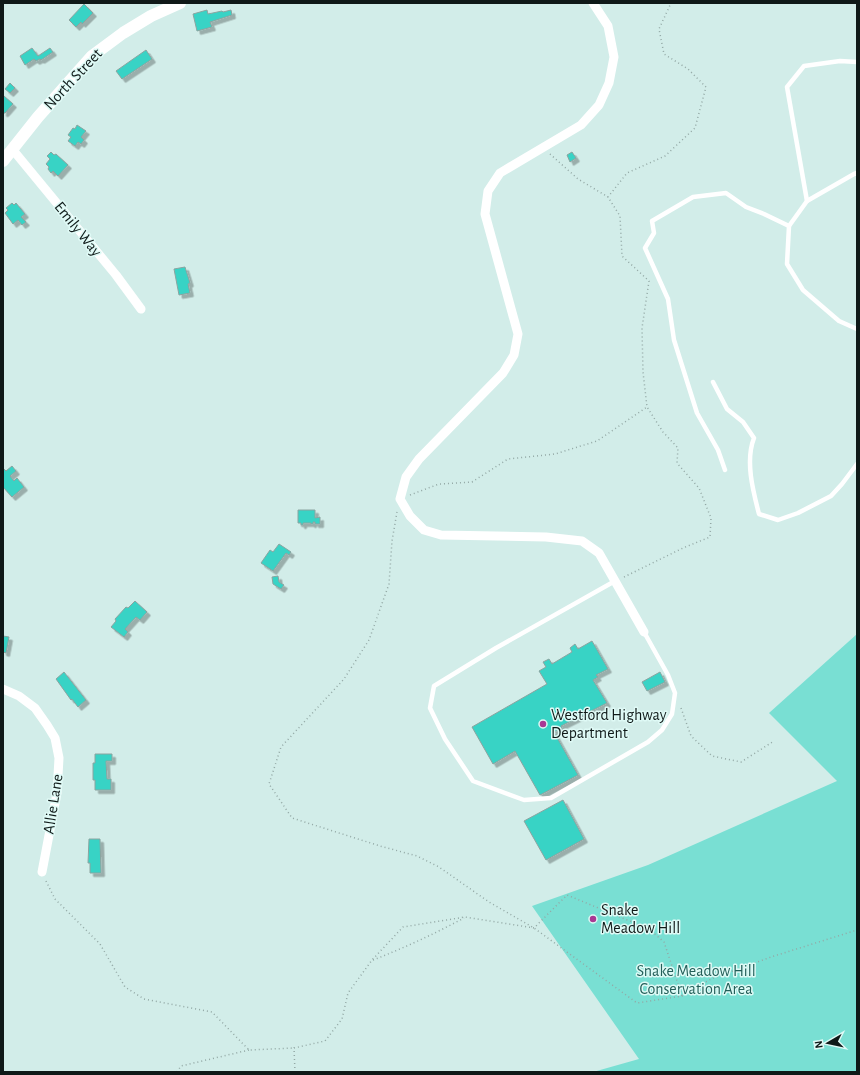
<svg xmlns="http://www.w3.org/2000/svg" width="860" height="1075" font-family="'Alegreya Sans',sans-serif">
<style>
.green{fill:#79dfd3}
.building{fill:#38d3c5;stroke:#8ba4a0;filter:url(#shadow)}
.lines{fill:none;stroke-linecap:round;stroke-linejoin:round}
.path{stroke:#93a8a5;stroke-width:1.5;stroke-dasharray:1 3;stroke-linecap:butt}
.lane{stroke:#fff;stroke-width:4.5}
.street{stroke:#fff;stroke-width:9}
.secondary{stroke:#fff;stroke-width:12}
.poi-dot{fill:#a93894;stroke:#dffaf6;stroke-width:1.5}
.labels{text-anchor:middle;dominant-baseline:central;stroke-width:3;stroke-linejoin:round;paint-order:stroke}
.street-label{font-size:16px;fill:#0f1918;stroke:#dffaf6}
.poi-label{font-size:16px;fill:#0f1918;stroke:#dffaf6;text-anchor:start}
.park-label{font-size:16px;fill:#235f59;stroke:#dffaf6}
</style>
<defs>
<filter id="shadow"><feDropShadow dx="3.5" dy="3.5" stdDeviation="0" flood-color="#0004"/></filter>
</defs>
<rect width="100%" height="100%" fill="#d2ede9"/>
<path class="green" d="M857,634V1072H593L639,1059L532,906L648,865L837,781L769,713Z"/>
<g class="building">
<path d="M84,4L93,13L82,24L81,22L76,27L69,20Z"/>
<path d="M207,10L208,14L222,11L223,12L231,10L232,15L210,22L212,27L197,31L193,14Z"/>
<path d="M32,48L38,56L50,48L53,52L41,60L40,59L36,61L34,59L25,65L20,56Z"/>
<path d="M146,50L152,59L122,79L116,71Z"/>
<path d="M10,83L15,88L10,93L5,89Z"/>
<path d="M4,96L13,104L5,113H3V97Z"/>
<path d="M77,125L86,131L81,137L84,140L81,144L78,142L75,146L68,141L71,137L68,135L73,128L75,129Z"/>
<path d="M51,152L54,155L56,154L68,165L58,176L53,171L51,173L48,169L49,167L46,164L50,159L47,156Z"/>
<path d="M572,152L576,158L570,162L567,155Z"/>
<path d="M12,203L14,205L16,203L25,214L21,217L26,222L22,225L18,220L13,224L5,213L8,210L6,208Z"/>
<path d="M185,267L190,283L188,284L190,293L179,295L174,269Z"/>
<path d="M12,466L16,471L10,476L14,481L17,478L24,487L12,497L3,487V468L6,471Z"/>
<path d="M298,510H315V518L320,517V524H315V522H313V524H311V523H303V525H301V523H298Z"/>
<path d="M279,544L291,552L289,555L286,553L273,571L261,563L270,550L273,552Z"/>
<path d="M278,576L279,582L284,585L281,589L273,584L272,577Z"/>
<path d="M135,601L147,612L140,620L136,617L125,629L128,632L124,637L111,627L116,621L115,619L126,607L128,608Z"/>
<path d="M3,636L9,637L6,653L3,652Z"/>
<path d="M592,641L608,669L596,675L598,677L593,680L607,703L561,726L562,728L554,732L578,775L540,795L515,751L493,764L472,727L547,684L539,671L546,667L543,662L549,659L552,664L572,652L570,648L575,644L578,649Z"/>
<path d="M64,672L86,700L78,707L72,699L71,700L56,679Z"/>
<path d="M660,672L665,682L647,691L642,682Z"/>
<path d="M95,754H112V761H106L107,779H111V790H95V780H93V763H95Z"/>
<path d="M563,800L584,839L546,860L524,821Z"/>
<path d="M89,839H100L101,873H90V863H88Z"/>
</g>
<g class="lines">
<g class="path">
<path d="M550,154L578,179L608,197"/>
<path d="M410,495L439,484L472,482L508,459L555,454L597,441L647,407"/>
<path d="M397,512L392,541L389,584L369,640L344,679L281,747L269,784L292,818L380,846L417,856L439,867L489,902L534,928L637,1003L682,996L711,979L771,957L857,930"/>
<path d="M624,577L683,548L710,537L711,518L699,488L677,463L678,448L663,432L647,407L643,372L642,328L649,281L622,256L620,216L608,197L627,173L665,156L695,128L706,87L688,69L664,54L659,29L671,3"/>
<path d="M681,708L691,736L712,756L741,762L774,741"/>
<path d="M46,881L55,899L100,944L125,987L144,999L212,1012L249,1050L294,1048"/>
<path d="M373,960C404,948 434,934 464,918"/>
<path d="M177,1072L181,1066L249,1050"/>
<path d="M295,1072L294,1048L325,1041L342,1019L348,993L372,960L403,927L465,917L534,928L567,895L649,929L664,942L682,996"/>
</g>
<g class="lane">
<path d="M857,62L840,61L804,66L787,87L807,201L789,226L787,264L803,290L839,321L857,329"/>
<path d="M807,201L854,174L857,173"/>
<path d="M713,382L727,409L743,422L754,438C745,461 753,491 759,514L778,520L798,513L831,496L842,484L857,464"/>
<path d="M725,470L718,450L697,413L674,340L668,299L645,248L654,233L652,221L693,197L726,193L746,207L764,214L789,226"/>
<path d="M615,581L496,648L434,686L430,708L445,739L473,781L524,800L551,798L648,742L662,730L672,714L675,693L668,675L644,632"/>
</g>
<g class="street">
<path d="M593,3L608,26L614,57L609,83L599,105L581,125L500,173L488,191L485,214L518,334L514,355L503,373L419,459L406,477L400,499L410,516L424,530L441,535L546,537L582,541L599,553L644,632"/>
<path d="M13,150L116,275L141,309"/>
<path d="M3,689L19,696L35,708L47,725L55,738L59,758L57,793L42,872"/>
</g>
<path class="secondary" d="M3,161L38,117L92,56L123,33L151,16L180,3"/>
</g>
<g class="poi-dot">
<circle cx="543" cy="724" r="4"/>
<circle cx="593" cy="919" r="4"/>
</g>
<g class="labels">
<g class="street-label">
<text transform="translate(73 79) rotate(-47)">North Street</text>
<text transform="translate(78 229) rotate(51)">Emily Way</text>
<text transform="translate(53 804) rotate(-81)">Allie Lane</text>
</g>
<g class="poi-label">
<text x="551" y="715">Westford Highway<tspan x="551" dy="18">Department</tspan></text>
<text x="601" y="910">Snake<tspan x="601" dy="18">Meadow Hill</tspan></text>
</g>
<g class="park-label">
<text x="696" y="971">Snake Meadow Hill<tspan x="696" dy="18">Conservation Area</tspan></text>
</g>
</g>
<rect width="860" height="1075" fill="none" stroke="#0f1918" stroke-width="8"/>
<g transform="translate(828 1043) rotate(261)" stroke="#dffaf6" stroke-width="3" paint-order="stroke">
<path d="M0-3L7 15L0 10L-7 15Z" fill="#0f1918"/>
<text y="-6" font-size="11" font-weight="bold" text-anchor="middle" fill="#0f1918">N</text>
</g>
</svg>
